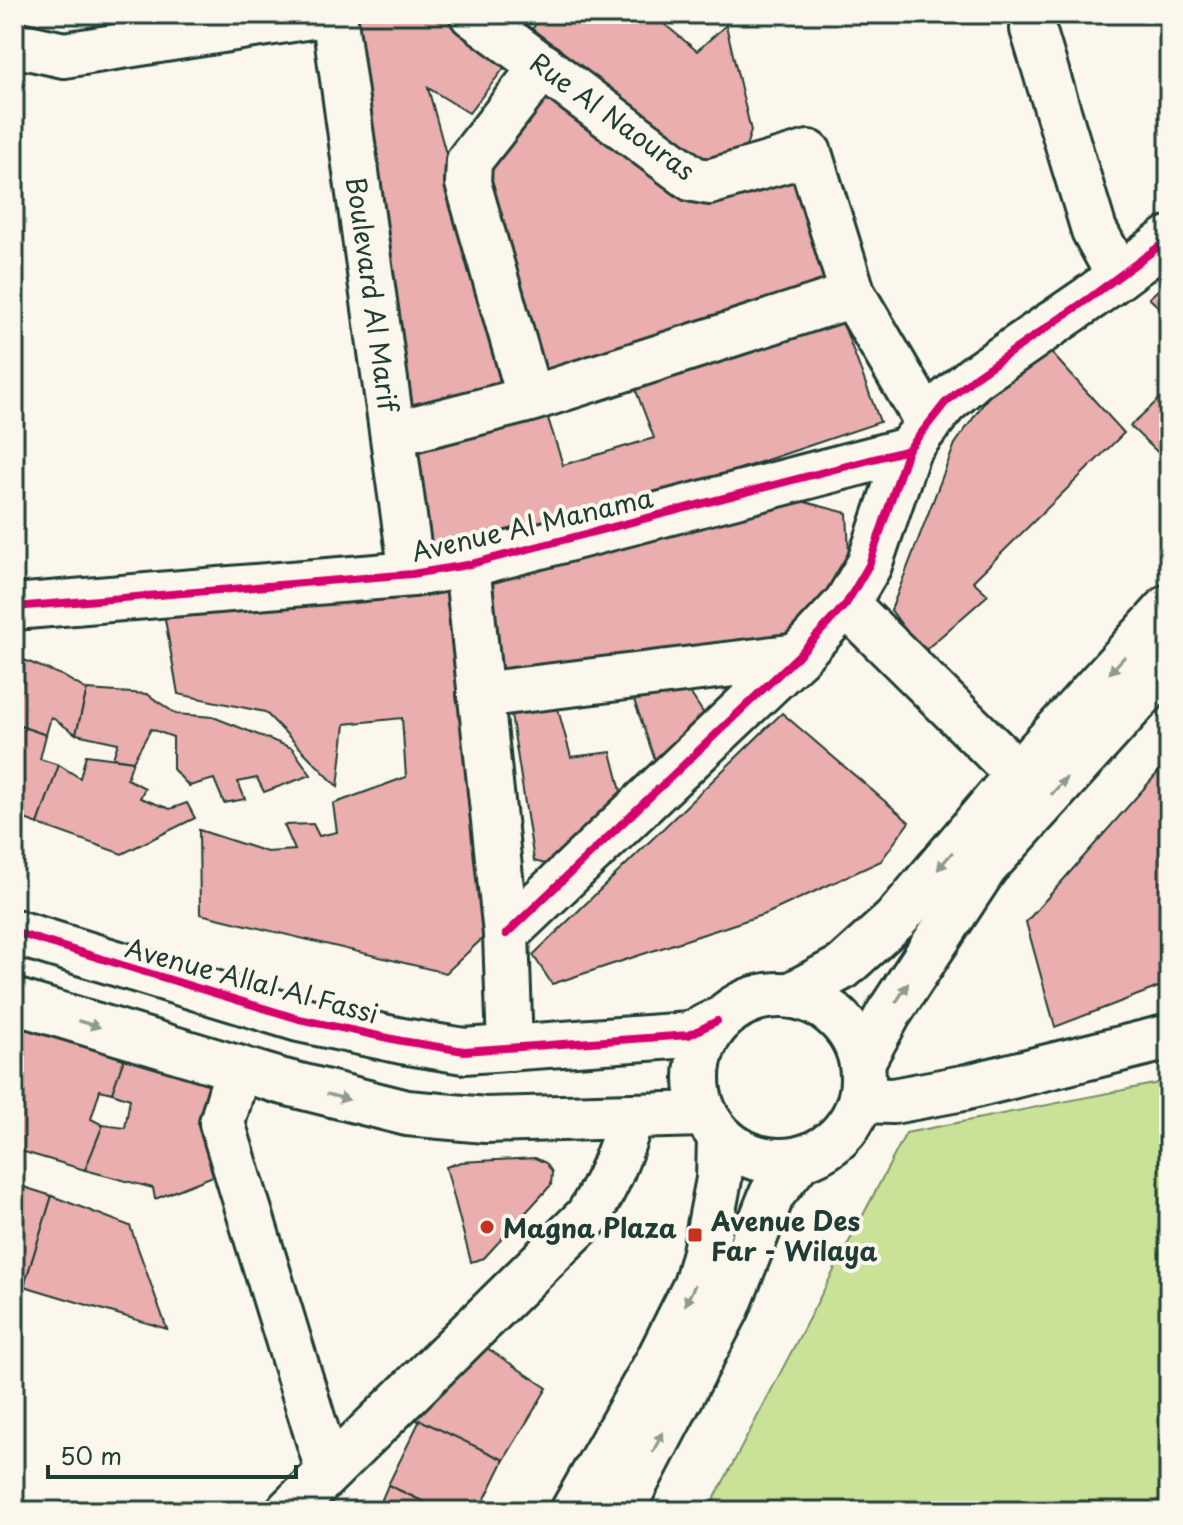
<svg xmlns="http://www.w3.org/2000/svg" width="1183" height="1525" font-family="'Playpen Sans',sans-serif">
<style>
.green{fill:#cae298;stroke:#749066;stroke-width:2}
.building{fill:#e9aead;stroke:#1f3d34;stroke-width:2}
.lines{fill:none;stroke-linecap:round;stroke-linejoin:round}
.minor-casing{stroke:#1f3d34;stroke-width:50}
.major-casing{stroke:#1f3d34;stroke-width:50}
.minor{stroke:#fbf7ec;stroke-width:44}
.major{stroke:#fbf7ec;stroke-width:44}
.cycleway-casing{stroke:#fbf7ec;stroke-width:13}
.cycleway{stroke:#d6006c;stroke-width:8}
.oneway{fill:#8d9a90}
.poi-dot{fill:#c8321e;stroke:#fbf7ec;stroke-width:3}
.labels{text-anchor:middle;dominant-baseline:central;stroke-width:8;stroke-linejoin:round;paint-order:stroke}
.street-label{font-size:26px;fill:#1f3d34;stroke:#fbf7ec}
.poi-label{font-size:26px;font-weight:bold;fill:#1f3d34;stroke:#fbf7ec;text-anchor:start}
</style>
<rect width="100%" height="100%" fill="#fbf7ec"/>
<filter id="ink" filterUnits="userSpaceOnUse"><feTurbulence type="fractalNoise" baseFrequency=".0125" numOctaves="2"/><feDisplacementMap in="SourceGraphic" scale="16" xChannelSelector="R" yChannelSelector="G"/><feConvolveMatrix kernelMatrix="1 2 1 2 8 2 1 2 1" color-interpolation-filters="sRGB"/></filter>
<g filter="url(#ink)">
<path class="green" d="M1169,1081V1511H708L906,1133Z"/>
<g class="building">
<path d="M351,14H443L508,63L469,113L428,88L510,388L413,413Z"/>
<path d="M544,14H652L697,51L726,25L751,131L742,159L709,170L525,38Z"/>
<path d="M546,84L736,191L792,173L827,289L541,382L480,168Z"/>
<path d="M1169,280V317L1149,298Z"/>
<path d="M841,318L880,422L579,523L423,550L409,444L545,409L563,465L654,438L635,388Z"/>
<path d="M1046,347L1124,433L973,581L988,595L922,653L891,610L955,444L993,390Z"/>
<path d="M1169,390V463L1130,426Z"/>
<path d="M797,500L847,513L850,573L783,644L501,679L488,574Z"/>
<path d="M448,578L486,935L446,973L200,914L199,830L267,852L295,850L284,825L313,824L319,836L337,832L333,804L406,777L402,718L345,724L338,787L265,712L178,694L162,602Z"/>
<path d="M14,656L61,675L87,690L76,734L51,717L46,735L14,724Z"/>
<path d="M687,688L706,717L656,763L632,694Z"/>
<path d="M87,690L147,694L176,714L213,717L292,748L311,775L264,792L257,778L238,782L245,799L224,803L214,779L189,786L173,769V737L151,729L133,761L113,758L118,743L76,734Z"/>
<path d="M553,691L571,757L611,752L623,799L545,864L534,861L508,695Z"/>
<path d="M782,713L909,822L881,861L768,913L552,984L533,955Z"/>
<path d="M14,724L46,735L40,759L59,765L38,824L14,815Z"/>
<path d="M86,755L133,761L127,779L145,788L140,798L170,809L187,803L195,818L122,854L38,824L59,765L80,778Z"/>
<path d="M1169,760V983L1055,1027L1026,922Z"/>
<path d="M14,1010L129,1045L112,1093L100,1090L91,1119L103,1125L85,1170L14,1149Z"/>
<path d="M129,1045L218,1080L213,1176L155,1199L153,1188L85,1170L103,1125L125,1128L130,1099L112,1093Z"/>
<path d="M535,1158L546,1163L552,1172L551,1185L484,1258L471,1262L446,1167L461,1162Z"/>
<path d="M14,1184L52,1196L24,1286L14,1283Z"/>
<path d="M52,1196L130,1226L167,1329L24,1286Z"/>
<path d="M475,1340L547,1388L504,1460L399,1412Z"/>
<path d="M420,1420L504,1460L479,1511H443L388,1485Z"/>
<path d="M388,1485L443,1511H377Z"/>
</g>
<g class="lines">
<g class="minor-casing">
<g id="minor">
<path d="M334,14L412,574"/>
<path d="M472,14L693,179L709,182L809,153L853,295L928,423"/>
<path d="M1033,29L1094,230L1119,276"/>
<path d="M14,44L64,55L324,14"/>
<path d="M530,399L468,183L469,161L543,66"/>
<path d="M393,434L530,399L853,295"/>
<path d="M467,565L506,934L510,1048"/>
<path d="M846,604L1018,774"/>
<path d="M14,607L412,574L467,565L908,450"/>
<path d="M480,695L798,656"/>
<path d="M14,932L299,1019L402,1041L464,1051L689,1035L717,1021"/>
<path d="M506,934L798,656L846,604L869,565L908,450L945,403L975,377L1091,297L1169,239"/>
<path d="M14,1001L280,1081L407,1113L486,1120L703,1114"/>
<path d="M238,1068L222,1123L328,1470"/>
<path d="M862,1100L893,1101L963,1088L1169,1037"/>
<path d="M289,1511L587,1217C608,1185 620,1154 631,1117"/>
</g>
</g>
<g class="major-casing">
<g id="major">
<path d="M793,994L843,967L895,920L1018,774L1169,607"/>
<circle cx="780" cy="1078" r="83"/>
<path d="M863,1060L889,1013L985,867L1169,664"/>
<path d="M573,1511L658,1361L696,1285L705,1252L719,1179L720,1137"/>
<path d="M621,1511L727,1308L772,1194L800,1159"/>
</g>
</g>
<use href="#minor" class="minor"/>
<use href="#major" class="major"/>
<g class="cycleway-casing">
<g id="cycleway">
<path d="M14,607L412,574L467,565L908,450"/>
<path d="M14,932L299,1019L402,1041L464,1051L689,1035L717,1021"/>
<path d="M506,934L798,656L846,604L869,565L908,450L945,403L975,377L1091,297L1169,239"/>
</g>
</g>
<use href="#cycleway" class="cycleway"/>
</g>
<defs><path id="oneway-solid" d="M-6-.8H1V-3.2L6.5 0L1 3.2V.8H-6Z" transform="scale(2)"/></defs>
<g class="oneway">
<use href="#oneway-solid" transform="translate(1117 665) rotate(132)"/>
<use href="#oneway-solid" transform="translate(1059 786) rotate(-48)"/>
<use href="#oneway-solid" transform="translate(945 861) rotate(130)"/>
<use href="#oneway-solid" transform="translate(902 993) rotate(-57)"/>
<use href="#oneway-solid" transform="translate(89 1024) rotate(17)"/>
<use href="#oneway-solid" transform="translate(338 1097) rotate(15)"/>
<use href="#oneway-solid" transform="translate(690 1295) rotate(116)"/>
<use href="#oneway-solid" transform="translate(658 1442) rotate(-63)"/>
</g>
</g>
<g class="poi-dot">
<circle cx="487" cy="1227" r="8"/>
<rect x="687" y="1227" width="16" height="16" rx="4"/>
</g>
<g class="labels">
<g class="street-label">
<text transform="translate(613 116) rotate(36)">Rue Al Naouras</text>
<text transform="translate(373 294) rotate(82)">Boulevard Al Marif</text>
<text transform="translate(532 524) rotate(-13)">Avenue Al Manama</text>
<text transform="translate(252 980) rotate(15)">Avenue Allal Al Fassi</text>
</g>
<g class="poi-label">
<text x="711" y="1220">Avenue Des<tspan x="711" dy="30">Far - Wilaya</tspan></text>
<text x="503" y="1227">Magna Plaza</text>
</g>
</g>
<rect width="1183" height="1525" fill="none" stroke="#fbf7ec" stroke-width="48"/>
<rect x="24" y="24" width="1135" height="1477" fill="none" stroke="#1f3d34" stroke-width="3" filter="url(#ink)"/>
<path d="M48 1465v12h248v-12" fill="none" stroke="#1f3d34" stroke-width="4"/>
<text x="60" y="1465" font-size="24" fill="#1f3d34" stroke="#fbf7ec" stroke-width="6" paint-order="stroke">50 m</text>
</svg>
